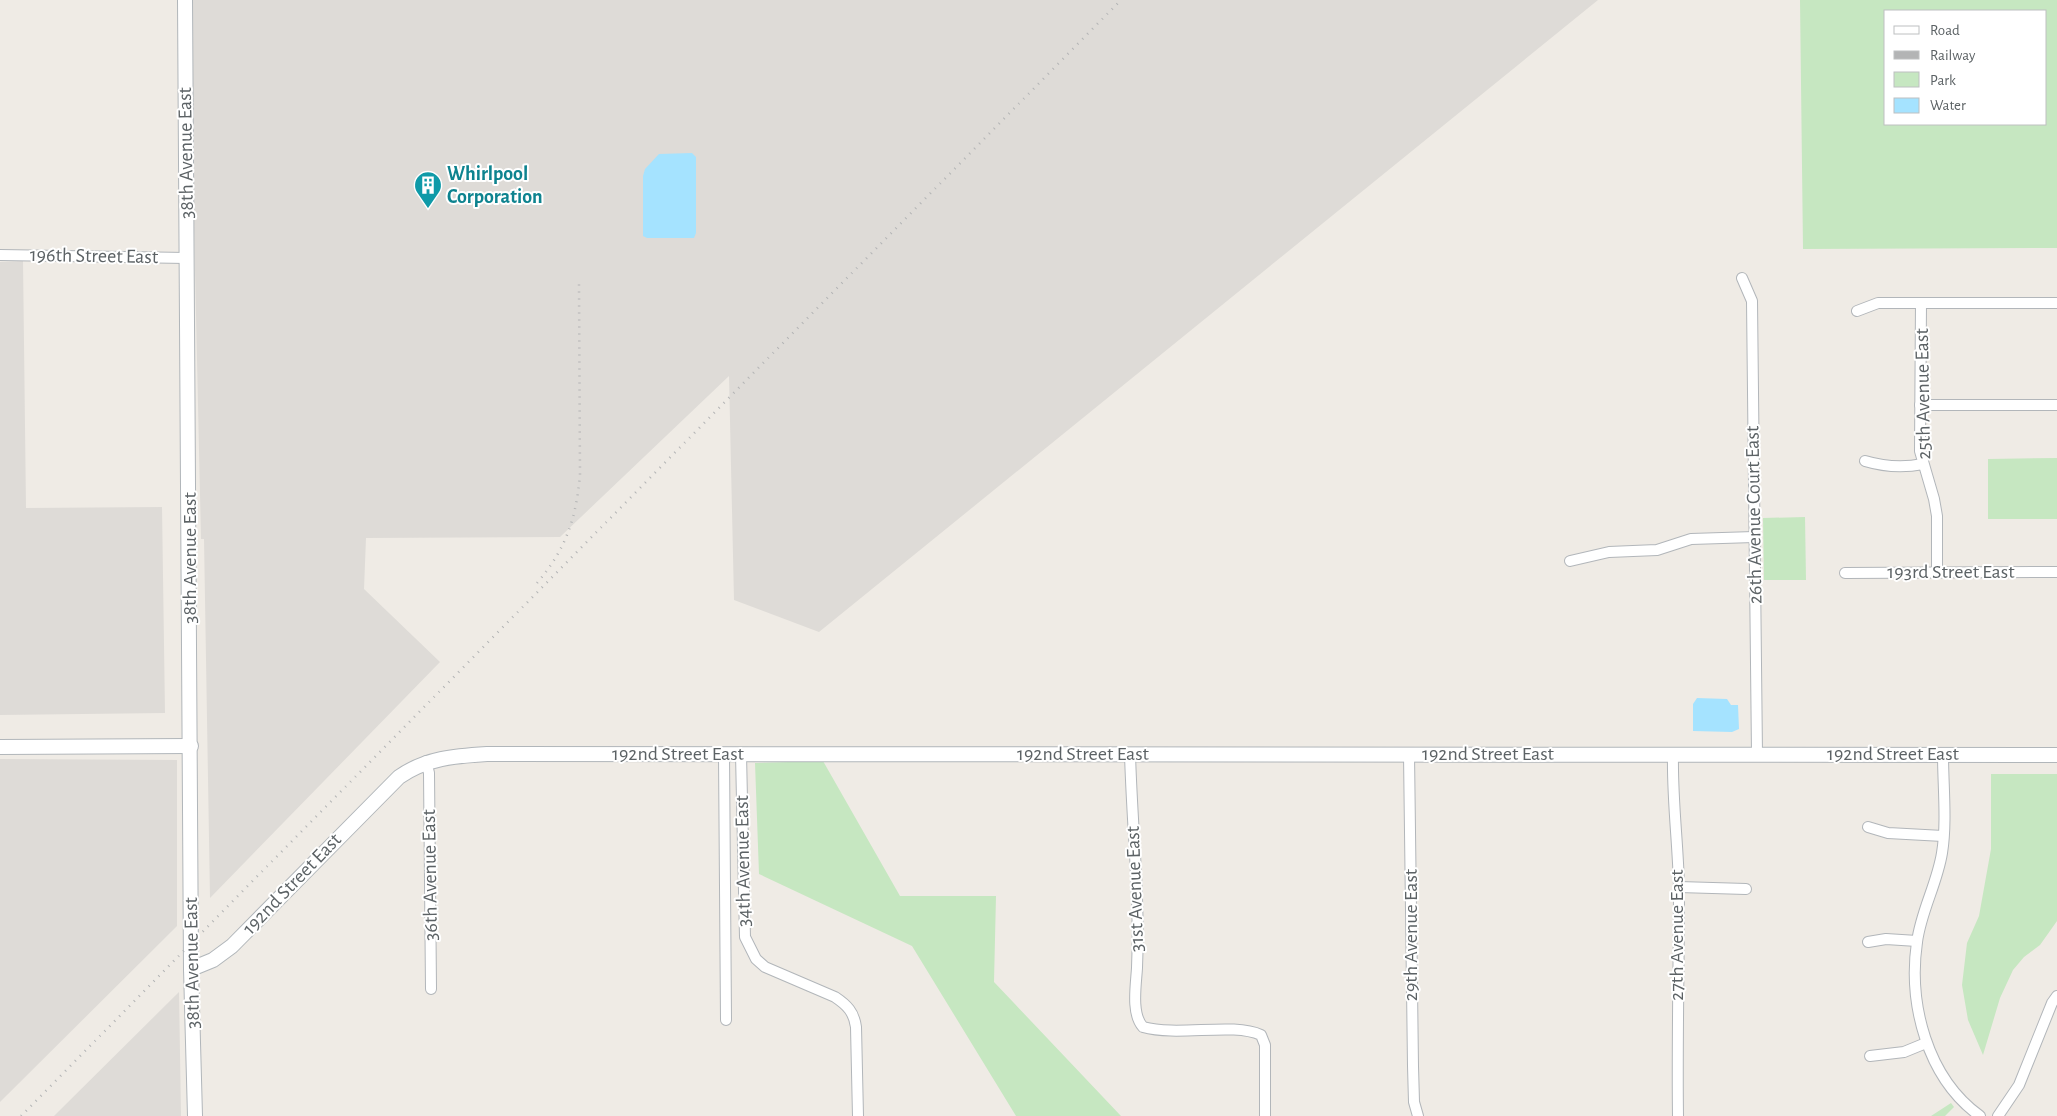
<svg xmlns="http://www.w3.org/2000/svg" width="2057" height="1116" font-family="'Alegreya Sans',sans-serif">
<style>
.industrial{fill:#dedbd7}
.green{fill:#c6e7c1;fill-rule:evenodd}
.water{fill:#a5e3ff}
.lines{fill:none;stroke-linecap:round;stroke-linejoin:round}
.street-casing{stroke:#b2b6ba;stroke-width:12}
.secondary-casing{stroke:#b1b6ba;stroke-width:16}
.street{stroke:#fff;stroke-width:10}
.secondary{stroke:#fff;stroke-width:14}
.rail{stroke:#b3b4b5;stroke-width:2.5;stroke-dasharray:1 6;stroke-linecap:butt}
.labels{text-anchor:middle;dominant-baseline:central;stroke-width:4;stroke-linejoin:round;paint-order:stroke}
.street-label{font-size:20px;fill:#5c6265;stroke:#fff}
.culture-label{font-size:20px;font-weight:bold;fill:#0d838f;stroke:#fff;text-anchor:start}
</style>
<rect width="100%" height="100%" fill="#efebe5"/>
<g class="industrial">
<path d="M189,0H1598L819,632L734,600L729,376L560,537L366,538L364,589L440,662L210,898L204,539H201Z"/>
<path d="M23,261L26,508L162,507L165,713L0,715V262Z"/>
<path d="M0,759L177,760V926L0,1102Z"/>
<path d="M179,992L181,1116H54Z"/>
</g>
<g class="green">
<path d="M1800,0H2057V248L1803,249ZM1886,11H2046V124H1886Z"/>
<path d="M2057,458V519H1988V459Z"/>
<path d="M1805,517L1806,580H1764L1763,518Z"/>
<path d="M823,761L900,896H996L994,982L1121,1116H1016L912,946L759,874L755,763Z"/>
<path d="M1991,774H2057V921L2040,945L2024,957L2013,970L2000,998L1983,1055L1968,1020L1962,985L1967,943L1979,916L1991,849Z"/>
<path d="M1951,1103L1954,1107L1945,1116H1931Z"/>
</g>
<g class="water">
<path d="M692,153L696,157V233L694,238H647L643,236V176L645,169L659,154Z"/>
<path d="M1697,698L1727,699L1731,705H1738L1739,729L1732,732L1693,731V704Z"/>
</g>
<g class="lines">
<g class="street-casing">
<g id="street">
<path d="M0,255L187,258"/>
<path d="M1742,278L1752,301L1757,754"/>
<path d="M1921,303L1920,451L1934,499L1937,516V572"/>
<path d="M1857,311L1878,303H2057"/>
<path d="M1920,405H2057"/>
<path d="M1865,461C1885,467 1903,468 1923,464"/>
<path d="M1570,561L1609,552L1657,550L1691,539L1754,537"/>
<path d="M1845,573L2057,572"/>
<path d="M724,754L726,1020"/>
<path d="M741,754L745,937L756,959L765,967L835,997C847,1005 854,1012 856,1027L858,1116"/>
<path d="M1130,754C1132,825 1140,897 1137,968C1136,985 1131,1014 1143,1027C1179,1037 1232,1022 1261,1035L1265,1045V1116"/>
<path d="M1409,754L1413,1066L1414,1102L1418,1116"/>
<path d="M1673,754C1672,799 1678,842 1679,887C1679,963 1677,1040 1678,1116"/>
<path d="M1943,754C1943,786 1947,822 1942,853C1937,884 1921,911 1917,942C1908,1004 1927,1078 1980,1116"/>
<path d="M426,761L429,773L431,989"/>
<path d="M1868,827L1888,833L1943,836"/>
<path d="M1679,887L1746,889"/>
<path d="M1868,942L1886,939L1917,941"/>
<path d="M1870,1056L1904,1052L1926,1043"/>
<path d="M1998,1116L2019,1085L2052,1003L2057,996"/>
</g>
</g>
<g class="secondary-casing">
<g id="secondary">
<path d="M185,0L191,969L195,1116"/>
<path d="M0,747L191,746"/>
<path d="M191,969L213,960L232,946L399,777C426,758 455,756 487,754L2057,755"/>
</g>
</g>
<use href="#street" class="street"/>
<use href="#secondary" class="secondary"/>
<g class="rail">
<path d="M537,583C566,549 576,519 580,475L579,284"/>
<path d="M21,1116L1121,0"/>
</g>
</g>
<defs>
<g id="building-pin" transform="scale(1.4375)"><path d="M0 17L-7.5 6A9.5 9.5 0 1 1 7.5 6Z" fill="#0f9aa8" stroke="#fff"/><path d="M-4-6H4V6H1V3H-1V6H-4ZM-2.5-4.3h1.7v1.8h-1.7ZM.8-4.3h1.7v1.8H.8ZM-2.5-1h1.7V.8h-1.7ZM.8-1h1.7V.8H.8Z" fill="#fff"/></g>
</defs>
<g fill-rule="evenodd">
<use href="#building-pin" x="428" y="185"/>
</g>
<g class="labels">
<g class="street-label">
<text transform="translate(186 153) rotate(-91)">38th Avenue East</text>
<text transform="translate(94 256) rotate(1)">196th Street East</text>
<text transform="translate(1923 394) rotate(-91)">25th Avenue East</text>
<text transform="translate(1754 515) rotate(-91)">26th Avenue Court East</text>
<text transform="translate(190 558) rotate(-90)">38th Avenue East</text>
<text x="1951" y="572">193rd Street East</text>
<text x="678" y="754">192nd Street East</text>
<text x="1083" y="754">192nd Street East</text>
<text x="1488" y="754">192nd Street East</text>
<text x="1893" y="754">192nd Street East</text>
<text transform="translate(743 861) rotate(-91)">34th Avenue East</text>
<text transform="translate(430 875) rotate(-91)">36th Avenue East</text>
<text transform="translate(292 884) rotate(-46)">192nd Street East</text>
<text transform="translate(1135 889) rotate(-92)">31st Avenue East</text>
<text transform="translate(1411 935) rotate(-90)">29th Avenue East</text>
<text transform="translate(1677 935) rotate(-90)">27th Avenue East</text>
<text transform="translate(192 963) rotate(-91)">38th Avenue East</text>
</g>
<g class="culture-label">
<text x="447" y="174">Whirlpool<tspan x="447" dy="23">Corporation</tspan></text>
</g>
</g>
<rect x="1884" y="10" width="162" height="115" fill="#ffffff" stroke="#bec0c1"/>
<rect x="1894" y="26" width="25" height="8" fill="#ffffff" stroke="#bec0c1"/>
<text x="1930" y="35" font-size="15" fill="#5c6265">Road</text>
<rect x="1894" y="51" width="25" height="8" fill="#b3b4b5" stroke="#bec0c1"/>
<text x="1930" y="60" font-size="15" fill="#5c6265">Railway</text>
<rect x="1894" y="72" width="25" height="15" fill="#c6e7c1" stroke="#bec0c1"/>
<text x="1930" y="85" font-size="15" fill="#5c6265">Park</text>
<rect x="1894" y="98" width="25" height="15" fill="#a5e3ff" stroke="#bec0c1"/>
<text x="1930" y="110" font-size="15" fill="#5c6265">Water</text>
</svg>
